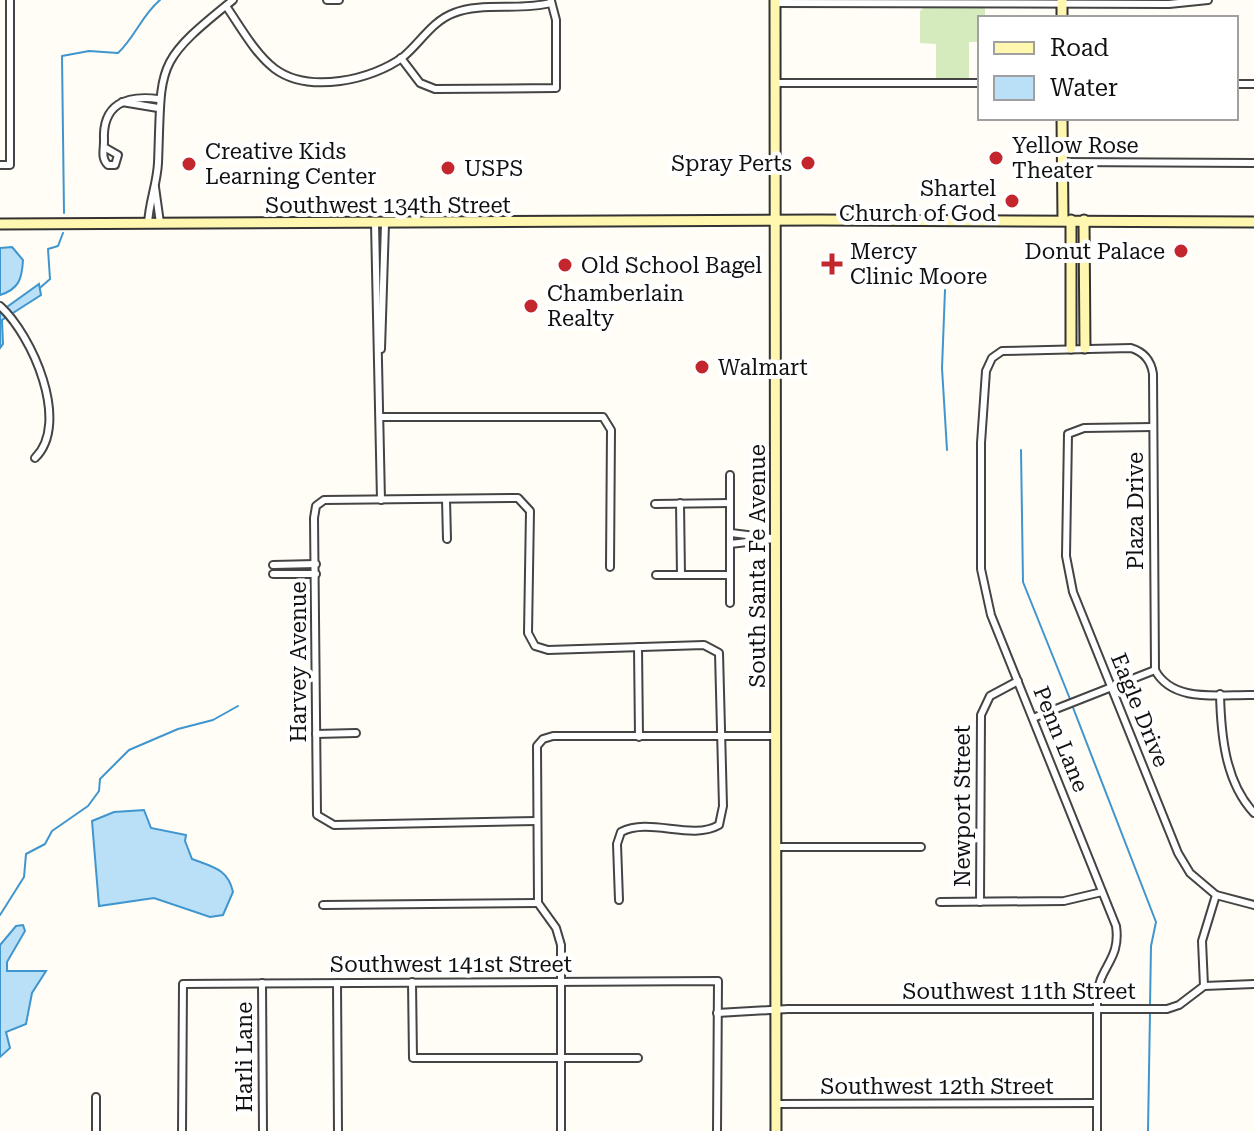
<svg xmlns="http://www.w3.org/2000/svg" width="1254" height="1131" font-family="'Roboto Serif',serif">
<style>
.green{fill:#d5ebbd}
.water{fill:#b9e0f7;stroke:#3f96cf;stroke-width:2}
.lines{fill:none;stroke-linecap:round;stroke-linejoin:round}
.stream{stroke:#3f96cf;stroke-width:2}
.street-casing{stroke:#444;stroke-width:10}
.secondary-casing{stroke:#333;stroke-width:13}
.street{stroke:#fff;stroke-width:6}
.secondary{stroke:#fff6b0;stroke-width:9}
.poi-dot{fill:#c4262e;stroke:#fff;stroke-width:3}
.labels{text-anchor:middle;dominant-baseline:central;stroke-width:8;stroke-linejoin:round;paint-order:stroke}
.poi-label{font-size:22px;fill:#111;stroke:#fff;text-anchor:start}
.street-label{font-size:22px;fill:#111;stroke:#fff}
</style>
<rect width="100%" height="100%" fill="#fffdf5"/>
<path class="green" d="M925,7H985V18H980V42H969V79H936V44L920,43V11Z"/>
<g class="water">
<path d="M12,247L23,260C22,279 19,289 0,295V248Z"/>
<path d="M39,284L41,295L2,320L3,344L0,348V312Z"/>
<path d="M144,810L151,828L186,835L185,841L192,859C213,867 228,869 233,892L223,915L210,917L154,898L99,906L92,821L114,812Z"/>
<path d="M23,925L25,931L7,962V971H46L32,993L26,1024L6,1032L10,1048L0,1057V945L16,926Z"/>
</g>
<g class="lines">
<g class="stream">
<path d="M64,213L62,56L89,51L118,53C135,37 142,15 160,0"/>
<path d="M41,287L50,279L48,249L58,246L63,233"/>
<path d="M945,290L942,368L947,450"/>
<path d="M1021,450L1023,582L1070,699"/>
<path d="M1072,705L1156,922L1151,946L1150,1006"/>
<path d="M0,915L24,877L26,854L45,844L52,831L88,806L99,791L100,779L129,750L178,729L213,720L238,706"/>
<path d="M1148,1131L1150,1012"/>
</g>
<g class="street-casing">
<g id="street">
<path d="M327,0H339"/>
<path d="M775,3L1169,4L1208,0"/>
<path d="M226,6C240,26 255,54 275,69C309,94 372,80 403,57C420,43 432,21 454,13C481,2 520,11 551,3"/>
<path d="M401,58L420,83L435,89L556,88V20L551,1"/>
<path d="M775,83H980"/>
<path d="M1236,84H1254"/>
<path d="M122,102L158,108"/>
<path d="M104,147L118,155L115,165H108C101,158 104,151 104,141C102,104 126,95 158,99"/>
<path d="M1062,162L1254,163"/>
<path d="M0,165H10V0"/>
<path d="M155,187L160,223"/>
<path d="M375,223L381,500"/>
<path d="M148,224C149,202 157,184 158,163C162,64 153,64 233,0"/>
<path d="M0,306C32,335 71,423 35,458"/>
<path d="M381,349L385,224"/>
<path d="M380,417H603L611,430L610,567"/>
<path d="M1153,427L1084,428L1068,434L1066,556L1073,592L1178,853L1190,873L1216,895L1202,941L1204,986"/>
<path d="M730,475V603"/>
<path d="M446,499L447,539"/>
<path d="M680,503L681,575"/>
<path d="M655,504L730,503"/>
<path d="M731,533L771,538"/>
<path d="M730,544L774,539"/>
<path d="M273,565L316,564"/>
<path d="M273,574H316"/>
<path d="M656,575H730"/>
<path d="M638,647L639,737"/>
<path d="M1220,694C1221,735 1225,782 1254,813"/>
<path d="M1033,718L1155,670C1173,704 1221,694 1254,695"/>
<path d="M316,734L356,733"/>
<path d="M537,821L334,825L317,815L314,518L316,506L324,500L518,498L530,511L528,633L535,646L548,650L704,645L719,653L723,806L719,825C691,841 650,817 621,832L617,844L619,900"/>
<path d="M776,847H921"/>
<path d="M1216,895L1254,905"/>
<path d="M940,902L1064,901L1102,892"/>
<path d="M980,902L981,715L990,696L1018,681"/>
<path d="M323,905L538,903"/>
<path d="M412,982L413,1058H638"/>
<path d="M262,983L263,1131"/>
<path d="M337,983L338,1131"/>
<path d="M717,1013L788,1009H1167L1179,1005L1204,986L1254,984"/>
<path d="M96,1097V1131"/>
<path d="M776,1104L1097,1103"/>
<path d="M182,1131L183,984L718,981L717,1131"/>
<path d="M561,1131V945L556,928L538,903L537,746L543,739L553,736H776"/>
<path d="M1097,1131V995C1100,966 1121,959 1116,926L991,615L981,569V443L986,371L992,358L1002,351L1131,348C1144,352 1151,360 1153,374L1155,670"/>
</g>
</g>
<g class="secondary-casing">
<g id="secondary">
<path d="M775,0L776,1131"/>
<path d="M1062,0V18"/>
<path d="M1062,118L1063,220"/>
<path d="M1084,220L1085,348"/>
<path d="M0,224L819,220L1254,222"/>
<path d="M1071,348V220"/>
</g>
</g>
<use href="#street" class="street"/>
<use href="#secondary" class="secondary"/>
</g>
<g class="poi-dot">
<circle cx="996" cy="158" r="8"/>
<circle cx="808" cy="163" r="8"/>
<circle cx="189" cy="164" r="8"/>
<circle cx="448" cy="168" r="8"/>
<circle cx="1012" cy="201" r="8"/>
<circle cx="1181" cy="251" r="8"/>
<path d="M828 252h8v8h8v8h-8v8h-8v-8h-8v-8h8z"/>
<circle cx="565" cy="265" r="8"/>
<circle cx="531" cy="306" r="8"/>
<circle cx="702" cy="367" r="8"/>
</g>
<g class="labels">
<g class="poi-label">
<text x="1012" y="145">Yellow Rose<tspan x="1012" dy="25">Theater</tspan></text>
<text x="205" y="151">Creative Kids<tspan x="205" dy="25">Learning Center</tspan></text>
<text x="792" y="163" text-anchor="end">Spray Perts</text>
<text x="464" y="168">USPS</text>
<text x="996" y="188" text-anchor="end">Shartel<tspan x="996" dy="25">Church of God</tspan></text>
<text x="850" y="251">Mercy<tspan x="850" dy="25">Clinic Moore</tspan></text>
<text x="1165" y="251" text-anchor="end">Donut Palace</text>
<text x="581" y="265">Old School Bagel</text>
<text x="547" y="293">Chamberlain<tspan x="547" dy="25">Realty</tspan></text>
<text x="718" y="367">Walmart</text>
</g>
<g class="street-label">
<text x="388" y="205">Southwest 134th Street</text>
<text transform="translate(1135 511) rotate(-90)">Plaza Drive</text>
<text transform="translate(757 566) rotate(-90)">South Santa Fe Avenue</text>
<text transform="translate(298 662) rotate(-90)">Harvey Avenue</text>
<text transform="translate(1140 710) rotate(68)">Eagle Drive</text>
<text transform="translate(1061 739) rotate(68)">Penn Lane</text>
<text transform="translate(962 806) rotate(-90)">Newport Street</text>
<text x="451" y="964">Southwest 141st Street</text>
<text x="1019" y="991">Southwest 11th Street</text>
<text transform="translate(244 1057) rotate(-90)">Harli Lane</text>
<text x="937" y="1086">Southwest 12th Street</text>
</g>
</g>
<rect x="978" y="16" width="260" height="104" fill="#ffffff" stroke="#a0a0a0" stroke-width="2"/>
<rect x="994" y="42" width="40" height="12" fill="#fff6b0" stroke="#a0a0a0" stroke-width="2"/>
<text x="1050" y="56" font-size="24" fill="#111111">Road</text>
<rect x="994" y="76" width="40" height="24" fill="#b9e0f7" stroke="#a0a0a0" stroke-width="2"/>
<text x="1050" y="96" font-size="24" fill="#111111">Water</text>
</svg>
